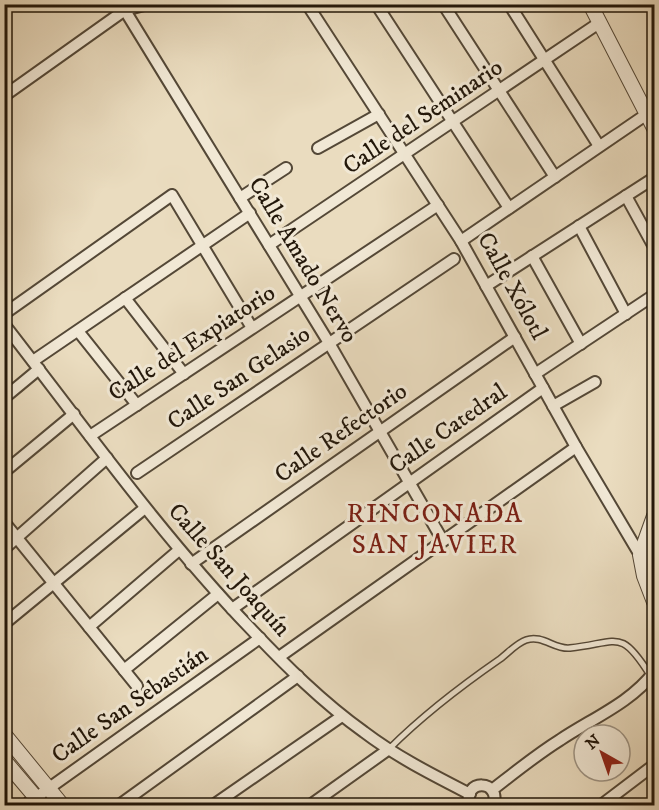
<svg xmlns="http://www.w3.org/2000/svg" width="659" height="810" font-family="'IM FELL DW Pica',serif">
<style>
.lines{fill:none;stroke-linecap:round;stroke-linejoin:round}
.service-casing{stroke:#544837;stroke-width:8}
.minor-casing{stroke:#544837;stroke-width:14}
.tertiary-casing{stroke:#544837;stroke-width:16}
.service{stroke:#f1e8d5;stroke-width:5}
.minor{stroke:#f1e8d5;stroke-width:10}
.tertiary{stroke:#f1e8d5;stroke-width:14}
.labels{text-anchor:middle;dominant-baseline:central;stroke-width:6;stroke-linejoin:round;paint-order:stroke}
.street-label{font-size:24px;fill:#22170a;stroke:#f1e8d5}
.quarter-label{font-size:27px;letter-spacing:1.5px;fill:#7a1f14;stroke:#f1e8d5}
</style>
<rect width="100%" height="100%" fill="#eadcbf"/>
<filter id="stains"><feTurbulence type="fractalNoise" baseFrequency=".00333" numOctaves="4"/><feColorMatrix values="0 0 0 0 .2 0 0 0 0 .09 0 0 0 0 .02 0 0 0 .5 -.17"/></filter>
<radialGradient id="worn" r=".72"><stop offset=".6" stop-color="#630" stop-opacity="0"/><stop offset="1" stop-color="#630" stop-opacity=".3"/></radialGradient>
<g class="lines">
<g class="service-casing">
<path id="service" d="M389,749C423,715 461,686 500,659C508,653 517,643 526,640C542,634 555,650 570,648C618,643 620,627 650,675"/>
</g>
<g class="minor-casing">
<g id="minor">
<path d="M121,4L329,343L443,541"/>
<path d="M307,4L461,241L576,447L640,555"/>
<path d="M376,4L509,208"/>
<path d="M443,4L555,177"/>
<path d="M509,4L599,146"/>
<path d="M4,96L125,10L148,4"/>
<path d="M318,148L379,114"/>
<path d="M626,196L654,247"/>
<path d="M240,198L286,168"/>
<path d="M579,226L626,314"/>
<path d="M461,241L647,114"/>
<path d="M269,245L599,23"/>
<path d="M532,256L581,344"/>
<path d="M486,286L654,178"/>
<path d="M125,298L184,374"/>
<path d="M4,314L172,195L252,328"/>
<path d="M4,324C84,427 160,534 250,628C285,665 322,702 364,732C397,757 433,775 470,794"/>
<path d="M78,331L137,405"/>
<path d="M33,361L250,213"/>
<path d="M535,374L654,295"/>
<path d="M4,398L39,369"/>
<path d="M553,406L595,382"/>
<path d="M90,436L438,205"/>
<path d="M4,472L74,414"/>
<path d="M137,473L454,259"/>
<path d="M4,522L137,686"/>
<path d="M4,549L107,458"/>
<path d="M191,564L515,337"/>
<path d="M232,609L543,388"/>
<path d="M4,624L145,508"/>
<path d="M89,627L179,550"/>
<path d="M279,657L576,447"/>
<path d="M124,670L218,594"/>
<path d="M492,790C514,773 536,755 560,740C591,719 631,703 654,672"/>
<path d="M24,806L260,638"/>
<path d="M118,806L298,676"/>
<path d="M212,806L342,716"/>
<path d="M309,806L389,749"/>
<path d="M470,806C461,778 503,779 493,806"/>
<path d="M600,806L654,765"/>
</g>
</g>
<g class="tertiary-casing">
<g id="tertiary">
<path d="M590,4L654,128"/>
<path d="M654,516L640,555L644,576L654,602"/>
<path d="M4,734L63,806"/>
<path d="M4,760L43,806"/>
</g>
</g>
<use href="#service" class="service"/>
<use href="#minor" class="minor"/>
<use href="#tertiary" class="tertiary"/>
</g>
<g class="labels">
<g class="street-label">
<text transform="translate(423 117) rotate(-34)">Calle del Seminario</text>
<text transform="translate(303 260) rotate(59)">Calle Amado Nervo</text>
<text transform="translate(512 286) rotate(61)">Calle Xólotl</text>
<text transform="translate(192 343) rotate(-33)">Calle del Expiatorio</text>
<text transform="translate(239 378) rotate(-34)">Calle San Gelasio</text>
<text transform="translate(448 429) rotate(-35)">Calle Catedral</text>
<text transform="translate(341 433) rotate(-35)">Calle Refectorio</text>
<text transform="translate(229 570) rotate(48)">Calle San Joaquín</text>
<text transform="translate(130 705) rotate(-35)">Calle San Sebastián</text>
</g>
<g class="quarter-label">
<text x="435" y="514">RINCONADA<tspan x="435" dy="31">SAN JAVIER</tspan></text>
</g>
</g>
<rect width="659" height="810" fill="none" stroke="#eadcbf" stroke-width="24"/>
<rect x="6" y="6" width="647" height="798" fill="none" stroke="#22170a" stroke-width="3"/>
<rect x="12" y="12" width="635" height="786" fill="none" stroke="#22170a" stroke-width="1.5"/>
<g transform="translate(602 753) rotate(320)"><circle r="28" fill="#f1e8d5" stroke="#9e9484" stroke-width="1.5"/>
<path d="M0-4.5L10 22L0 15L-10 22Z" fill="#8f2418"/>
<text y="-9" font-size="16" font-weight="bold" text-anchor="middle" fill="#22170a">N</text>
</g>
<rect width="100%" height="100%" filter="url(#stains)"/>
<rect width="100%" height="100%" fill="url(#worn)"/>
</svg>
